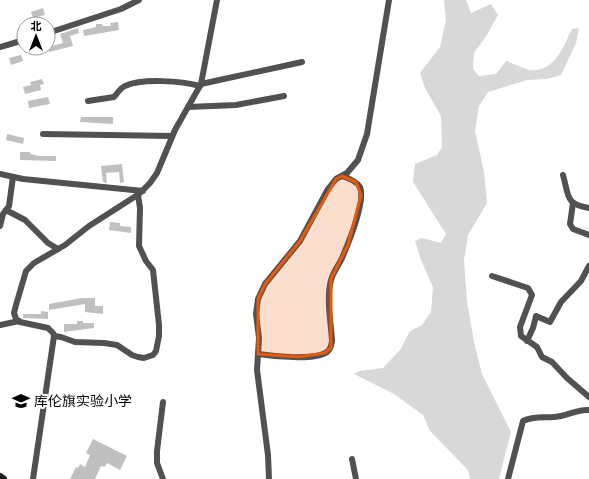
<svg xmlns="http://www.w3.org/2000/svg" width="589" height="479" font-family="'Fira Sans Condensed','Noto Sans SC',sans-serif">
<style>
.green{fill:#d8d8d8}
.building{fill:#c0c0c0}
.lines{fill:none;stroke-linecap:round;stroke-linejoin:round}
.minor{stroke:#515151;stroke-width:6}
.secondary{stroke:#1e1e1e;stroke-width:8}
.marked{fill:#e8590c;fill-opacity:0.2;stroke:#e8590c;stroke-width:3;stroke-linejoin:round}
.labels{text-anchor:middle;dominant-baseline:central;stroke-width:4;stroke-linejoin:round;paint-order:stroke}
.poi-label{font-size:14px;fill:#000;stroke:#fff;text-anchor:start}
</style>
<rect width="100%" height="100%" fill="#fff"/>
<path class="green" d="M444,0H466L471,13L491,4L498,15L487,35L474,53L473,69L479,76L496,74L506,61C513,63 522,68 529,70C554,73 563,48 572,29L579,28L576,43L561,75L547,79L527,80L488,92L479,106L475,131L484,172L487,203L468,235L464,260L467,301L474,342L482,374L511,432L499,479H470L468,470L430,431L423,415L394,394L354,374L359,371L383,368L400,350L410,331L422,325L431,312L433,287L421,260L415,241L422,238L441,243L446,234L413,182L415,164L437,155L442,147L441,116L425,88L420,73L440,47L446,20Z"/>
<g class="building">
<path d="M43,8L45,15L33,18L31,12Z"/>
<path d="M118,22L119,30L84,36L83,30L96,27V24H102V26H111L110,23Z"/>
<path d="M78,28L79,33L70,36L73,46L49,52L48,47L63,43L60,34Z"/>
<path d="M21,55L23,61L11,65L9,58Z"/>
<path d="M42,79L44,84L40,85L41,90L25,94L23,87L31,85L30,82Z"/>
<path d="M48,97L50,104L29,108L28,101Z"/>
<path d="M81,117H113V124L80,122Z"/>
<path d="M7,134L24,138L23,144L6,140Z"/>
<path d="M20,152H30V154L39,156H56V161L20,160Z"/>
<path d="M122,164L124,182L120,183L119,172L106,173L107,183L103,182L101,166Z"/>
<path d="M110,222L120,223V226L131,227V233L109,230Z"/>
<path d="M82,298H95V306H103V314L85,312V304L49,310V304Z"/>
<path d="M41,311L48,312V319L23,318V314H41Z"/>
<path d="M77,321H83V323H94V328L64,332V324H77Z"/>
<path d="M93,439L127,456L120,470L107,463L105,467L101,466L95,479H70L76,467L78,468L80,464L85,467L90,455L86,453Z"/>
</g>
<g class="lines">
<g class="minor">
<path d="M48,33L121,9L139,0"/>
<path d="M0,47L24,40"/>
<path d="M201,84L302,62"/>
<path d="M88,101L114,97C117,94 120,88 125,86C142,78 182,81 200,86"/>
<path d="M188,107L236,105L284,96"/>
<path d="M43,134L172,136"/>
<path d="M0,174L23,179L143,191"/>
<path d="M563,175C569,196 565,204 589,208"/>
<path d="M573,203L570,224L573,229L589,235"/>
<path d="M6,210L25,220L48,243L58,249"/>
<path d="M0,226L3,214L9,206L13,177"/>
<path d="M492,276L528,288L532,295L520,327L521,336L537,347L542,357L552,362L567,378L589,397"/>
<path d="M0,325L19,321"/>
<path d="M54,336L61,337L75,342L104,343L117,345L132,355L138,357L144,358L153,355L156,351L159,336V325L153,270L146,261L139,246L140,208L138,195"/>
<path d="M527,341L533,328L536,316L550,322L561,302L581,281L589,266"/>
<path d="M258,354C272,356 315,361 327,352C331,349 331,346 332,341C331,322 326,299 331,280C333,272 339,265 342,258C348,244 366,201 360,187C357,181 348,178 342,176"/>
<path d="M352,459L356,479"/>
<path d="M33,479L54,336L53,333L48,328L20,322L16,319L14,313L16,305L26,271L34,263L65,245L89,226L139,194L150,183L157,173L175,130L201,84L217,0"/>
<path d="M163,479L157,463V451L163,402"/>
<path d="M269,479L268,455L257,370L259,338L256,314L258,299L265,284L300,241L328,189L336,179L347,173L358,160L367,134L389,0"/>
<path d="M508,479L523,421C535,415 548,419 561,416C571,414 579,409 589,410"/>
</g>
<path class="secondary" d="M0,477L3,479"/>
</g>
<path class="marked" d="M342,176L356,182L361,195L348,245L331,279V348L325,353L299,357L258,354V299L265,284L300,241L336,179Z"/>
<defs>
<g id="school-bare" transform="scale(1.38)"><path d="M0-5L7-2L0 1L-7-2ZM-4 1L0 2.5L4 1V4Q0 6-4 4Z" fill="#000" stroke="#fff" stroke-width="2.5" paint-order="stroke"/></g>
</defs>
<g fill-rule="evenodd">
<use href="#school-bare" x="21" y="401"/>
</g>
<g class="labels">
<g class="poi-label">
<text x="34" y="401">库伦旗实验小学</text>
</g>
</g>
<g transform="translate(36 36)"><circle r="19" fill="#ffffff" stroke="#999999"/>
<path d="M0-3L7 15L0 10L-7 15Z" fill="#000000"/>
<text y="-6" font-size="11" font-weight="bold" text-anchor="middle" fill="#000000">北</text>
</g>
</svg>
